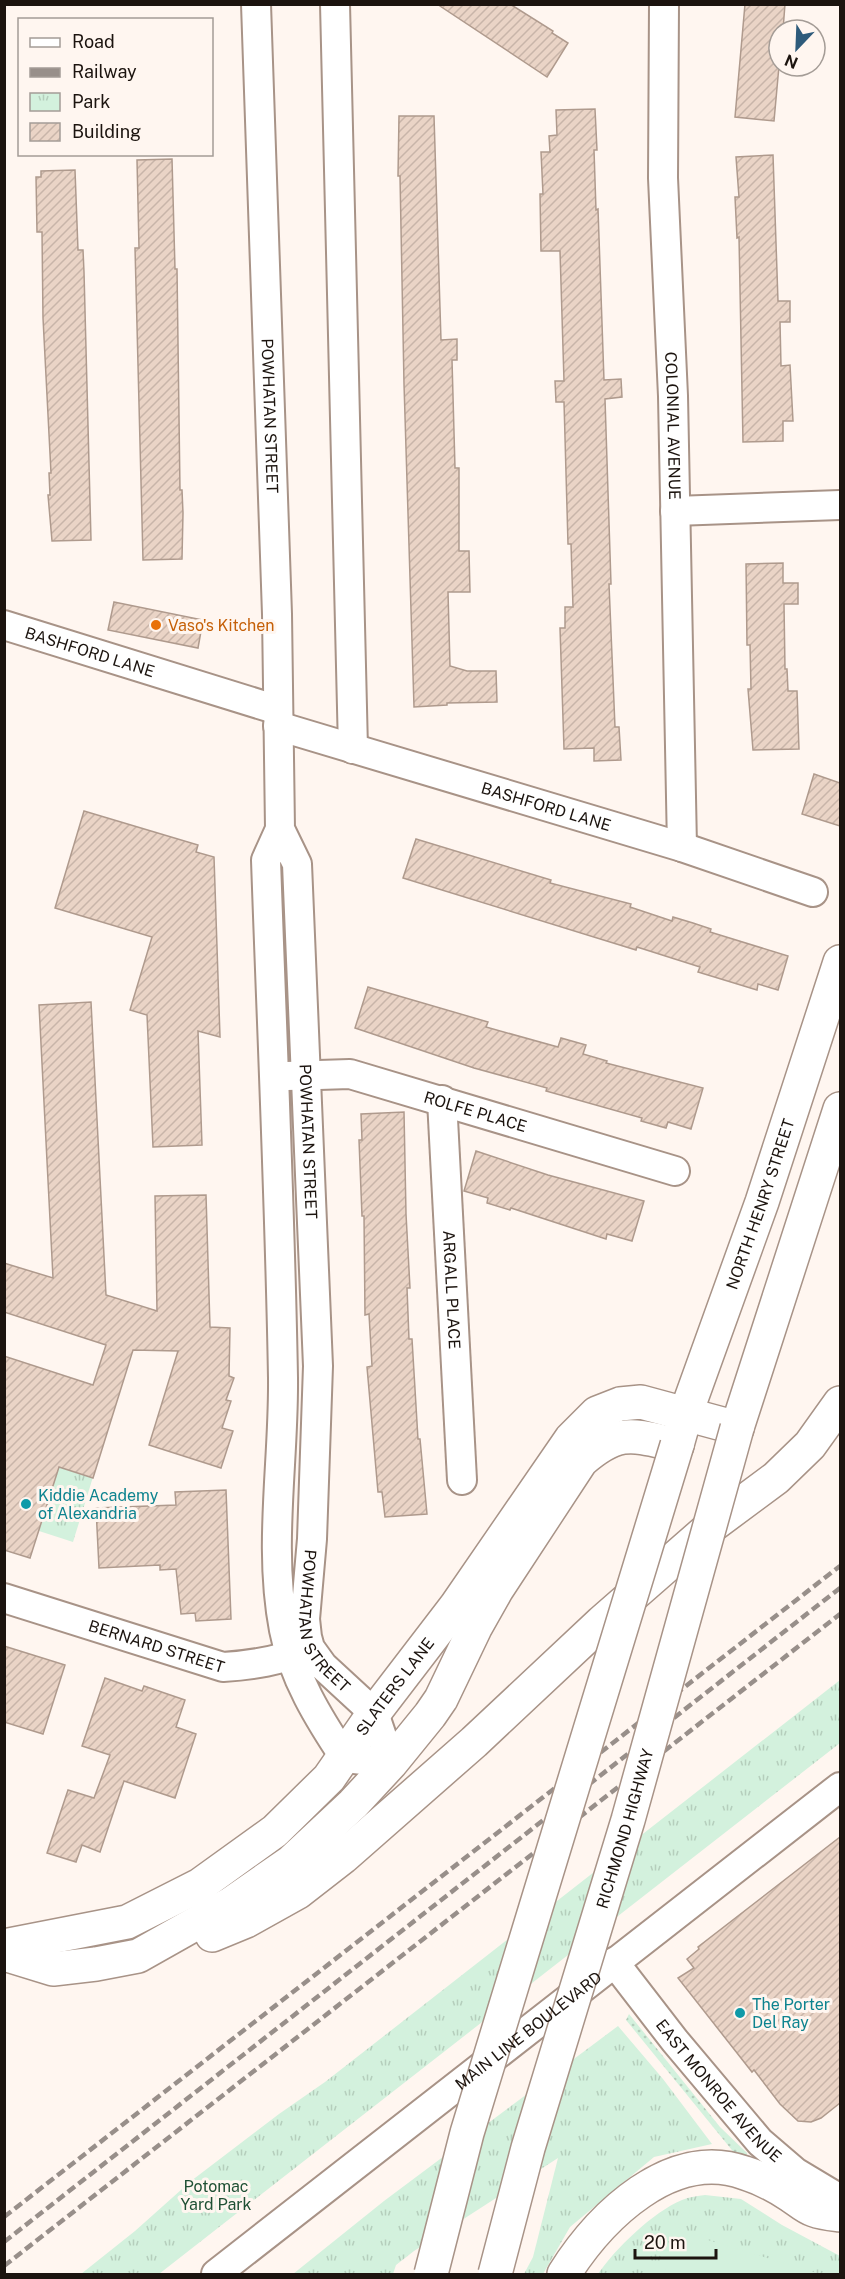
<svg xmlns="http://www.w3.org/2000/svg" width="845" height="2279" font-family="'Public Sans',sans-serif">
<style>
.grass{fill:url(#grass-dots)}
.park{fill:url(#park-tufts)}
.garden{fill:#d3f1dd}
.pier{fill:#fff6f0}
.building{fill:url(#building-hatch);stroke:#af9a8d;stroke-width:1.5}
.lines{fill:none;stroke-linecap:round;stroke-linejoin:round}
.minor-casing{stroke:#a89387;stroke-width:32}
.major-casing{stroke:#a89387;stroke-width:36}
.highway-casing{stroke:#a89387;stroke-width:36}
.minor{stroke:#fff;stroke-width:28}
.major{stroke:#fff;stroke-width:33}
.highway{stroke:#fff;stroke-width:33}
.rail{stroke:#988f8a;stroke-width:4.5;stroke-dasharray:9 4.5;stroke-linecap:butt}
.highway-bridge-casing{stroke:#a89387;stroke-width:36;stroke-linecap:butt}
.highway-bridge{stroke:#fff;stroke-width:33}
.food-dot{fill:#e8710a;stroke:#fff6f0;stroke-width:2}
.culture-dot{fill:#0f9aa8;stroke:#fff6f0;stroke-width:2}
.labels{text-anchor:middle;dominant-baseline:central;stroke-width:6;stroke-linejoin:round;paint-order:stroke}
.street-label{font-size:16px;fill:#1c140f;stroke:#fff6f0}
.food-label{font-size:16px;fill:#c56008;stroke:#fff6f0;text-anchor:start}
.culture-label{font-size:16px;fill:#0d838f;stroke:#fff6f0;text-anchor:start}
.park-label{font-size:16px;fill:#1f5034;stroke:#fff6f0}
</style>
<defs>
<pattern id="grass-dots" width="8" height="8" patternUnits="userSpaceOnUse" patternTransform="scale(1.5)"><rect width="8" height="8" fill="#d3f1dd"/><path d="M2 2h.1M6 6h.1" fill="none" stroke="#b5cebc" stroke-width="1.8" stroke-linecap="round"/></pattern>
<pattern id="park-tufts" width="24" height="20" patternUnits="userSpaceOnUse" patternTransform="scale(1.5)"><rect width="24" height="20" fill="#d3f1dd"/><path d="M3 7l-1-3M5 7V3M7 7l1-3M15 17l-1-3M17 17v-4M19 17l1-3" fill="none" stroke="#b5cebc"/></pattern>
<pattern id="building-hatch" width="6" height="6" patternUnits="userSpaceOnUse" patternTransform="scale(1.5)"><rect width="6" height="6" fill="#ead4c6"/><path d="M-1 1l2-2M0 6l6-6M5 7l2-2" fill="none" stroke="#c8b5a9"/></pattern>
</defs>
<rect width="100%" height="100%" fill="#fff6f0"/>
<path class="grass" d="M629,2014L720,2127L747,2153V2158L740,2160L626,2020Z"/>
<g class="park">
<path d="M59,1467L93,1477L73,1542L39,1531Z"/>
<path d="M840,1680V1743L159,2274H81L135,2231L191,2181L279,2114L325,2082Z"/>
<path d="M618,2026L663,2079L712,2144L654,2157L570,2227L543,2274H293L384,2201Z"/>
<path d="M705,2195L741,2199L782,2225L840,2256V2274H598C615,2249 653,2212 682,2200C689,2197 698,2196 705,2195Z"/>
</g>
<path class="garden" d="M678,2231L820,2274H664Z"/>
<path class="pier" d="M558,2158L533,2257L524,2274H393L396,2265L414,2251Z"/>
<g class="building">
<path d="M437,4H510L553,31L552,33L568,43L547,77Z"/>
<path d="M745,4H785L783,30H779V66L774,121L735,117Z"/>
<path d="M595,109L597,150H594L596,210L598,209L604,380L621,379L622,397L605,399L611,584H609L615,727H619L621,760L594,761V748L564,749L560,628H565V607H573L571,544H568L564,402H556L555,381H564L560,251H541L540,194H543L541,152H550L549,136L557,135L556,110Z"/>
<path d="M399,116H434L441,340L457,339V360H452L455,468H459V551H469L470,592H448L450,666L467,671H496L497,702L447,703V705L414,707L404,384L400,176H398Z"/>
<path d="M773,155L778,301H790V322H780L781,366L790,365L793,421H783V441L743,442L739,237L737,238L735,197H739L736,157Z"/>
<path d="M172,159L175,269H177L180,490H182L183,513L182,559L143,560L135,248H139L137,160Z"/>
<path d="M75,170L78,250H83L84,272L91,540L52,541L48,495H50L49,473H51L43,318L42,232H37L36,177H41V171Z"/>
<path d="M783,563V583H798V604H784L785,669H787L788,691H797L799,749L753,750L748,689H751L750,645H747L746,564Z"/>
<path d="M114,602L203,620L198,648L108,630Z"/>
<path d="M814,774L840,783V826L802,814Z"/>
<path d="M84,811L198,845L196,852L214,857L220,1037L198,1031L202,1145L153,1147L147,1015L130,1010L152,937L55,908Z"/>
<path d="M416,839L551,880L550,883L631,904L630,907L672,921L673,917L693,923L711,929L710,932L788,956L778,990L758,984L757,990L698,972L700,967L637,947L636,950L403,878Z"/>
<path d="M368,987L488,1022L486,1027L558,1047L561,1038L586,1045L583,1054L607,1061L606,1063L703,1088L691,1129L668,1122L666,1128L641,1121L642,1118L546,1091L547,1088L474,1068L355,1028Z"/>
<path d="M91,1002L106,1295L157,1311L155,1196L206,1195L210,1327L230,1328L229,1376L234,1378L226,1400L231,1401L222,1428L233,1431L221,1468L149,1445L178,1351L133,1350L93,1478L59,1467L30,1558L4,1550V1356L93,1385L106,1345L4,1312V1263L53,1278L39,1005Z"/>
<path d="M404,1112L406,1214L410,1288H407L409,1339H412L418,1439H420L427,1514L385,1517L382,1492H378L367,1367L372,1366L369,1314L365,1315L364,1216H362L359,1140H362L361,1114Z"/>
<path d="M476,1151L548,1175L644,1201L632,1241L607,1234L606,1239L511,1208L510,1210L487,1203L488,1198L464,1191Z"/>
<path d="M226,1490L231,1619L196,1621L195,1613L181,1614L176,1569L160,1570V1565L99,1568L96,1508L176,1505L175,1492Z"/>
<path d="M4,1646L65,1665L43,1734L4,1722Z"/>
<path d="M105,1678L142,1691L144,1686L185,1700L176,1727L196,1734L175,1798L124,1781L100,1852L82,1845L76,1862L47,1853L68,1790L94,1798L110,1755L82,1746Z"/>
<path d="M840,1837V2103L821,2118L811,2122L798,2121L780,2104L754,2070L752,2072L678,1978L694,1968L687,1959L699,1949L698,1947Z"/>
</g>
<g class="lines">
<g class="minor-casing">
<g id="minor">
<path id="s1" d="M256,4L277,614L280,829L297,864L318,1366L312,1539L305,1619L307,1637L310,1648L323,1666L374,1713L391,1763L345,1758C319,1719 293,1677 284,1630C268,1547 284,1462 283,1378C280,1205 272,1033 266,860L280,829"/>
<path d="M335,4L353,749"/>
<path id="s2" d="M664,4L663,178L673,396L682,847"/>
<path d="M675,511L840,505"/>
<path id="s3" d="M4,625L278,710"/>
<path id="s4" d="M278,726L682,847L813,892"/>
<path id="s5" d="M287,1076L350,1074L675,1171"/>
<path id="s6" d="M442,1100L462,1480"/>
<path id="s7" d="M4,1598L223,1667C253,1665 280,1661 307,1649"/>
<path id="s8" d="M614,1962L675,2041L760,2142L795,2172L840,2199"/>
<path id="s9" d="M216,2274L840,1787"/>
</g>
</g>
<g class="major-casing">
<g id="major">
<path d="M212,1935L246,1921L298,1892L343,1857L474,1742L602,1622L714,1524L776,1478L810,1445L840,1403"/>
<path id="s10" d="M4,1946L127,1922L200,1885L275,1831L329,1778L374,1713L456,1606L571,1439L597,1413L620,1404L641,1402L737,1428"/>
<path d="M4,1954L53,1969L96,1964L138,1956L232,1903L291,1862L353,1804L391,1763L430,1715L441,1699L475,1628L497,1589L581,1461C619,1428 632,1435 677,1445"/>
</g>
</g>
<g class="highway-casing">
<g id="highway">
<path d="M737,1428L840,1109"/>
<path id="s11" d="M677,1445L686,1413L762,1202L840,962"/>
<path d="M564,2274C600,2217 671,2146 745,2173C761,2178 776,2186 790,2195C798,2200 805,2207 814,2210C822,2213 832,2214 840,2215"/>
</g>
</g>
<use href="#minor" class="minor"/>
<use href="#major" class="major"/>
<use href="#highway" class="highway"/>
<g class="rail">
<path d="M4,2217L840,1566"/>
<path d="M4,2242L840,1588"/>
<path d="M4,2266L840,1614"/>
</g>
<g class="highway-bridge-casing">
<g id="highway-bridge">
<path d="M431,2274L467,2133L677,1445"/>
<path id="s12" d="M495,2274L528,2148L628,1820L737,1428"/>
</g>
</g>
<use href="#highway-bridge" class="highway-bridge"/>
</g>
<circle class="food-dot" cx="156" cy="625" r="6"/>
<g class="culture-dot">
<circle cx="26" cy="1504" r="6"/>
<circle cx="740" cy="2013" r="6"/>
</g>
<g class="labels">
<g class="street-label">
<text stroke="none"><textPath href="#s1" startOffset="412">POWHATAN STREET</textPath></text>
<text stroke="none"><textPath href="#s2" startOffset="422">COLONIAL AVENUE</textPath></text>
<text stroke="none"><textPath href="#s3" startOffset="90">BASHFORD LANE</textPath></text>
<text stroke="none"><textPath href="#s4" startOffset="280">BASHFORD LANE</textPath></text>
<text stroke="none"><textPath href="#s5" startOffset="194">ROLFE PLACE</textPath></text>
<text stroke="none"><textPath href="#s1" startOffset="1142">POWHATAN STREET</textPath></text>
<text stroke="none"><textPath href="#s11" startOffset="255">NORTH HENRY STREET</textPath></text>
<text stroke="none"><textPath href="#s6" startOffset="190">ARGALL PLACE</textPath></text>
<text stroke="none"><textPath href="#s1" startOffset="1628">POWHATAN STREET</textPath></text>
<text stroke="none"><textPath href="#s7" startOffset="160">BERNARD STREET</textPath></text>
<text stroke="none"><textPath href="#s10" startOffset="488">SLATERS LANE</textPath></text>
<text stroke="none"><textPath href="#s12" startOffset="464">RICHMOND HIGHWAY</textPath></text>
<text stroke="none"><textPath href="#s9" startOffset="396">MAIN LINE BOULEVARD</textPath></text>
<text stroke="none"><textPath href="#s8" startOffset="166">EAST MONROE AVENUE</textPath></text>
</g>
<g class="food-label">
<text x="168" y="625">Vaso's Kitchen</text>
</g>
<g class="culture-label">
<text x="38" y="1495">Kiddie Academy<tspan x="38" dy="18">of Alexandria</tspan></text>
<text x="752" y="2004">The Porter<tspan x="752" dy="18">Del Ray</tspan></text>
</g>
<g class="park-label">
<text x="216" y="2186">Potomac<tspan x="216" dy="18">Yard Park</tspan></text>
</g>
</g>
<rect width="845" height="2279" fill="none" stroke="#1c140f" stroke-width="12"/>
<rect x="18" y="18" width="195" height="138" fill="#fff6f0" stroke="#a49c96" stroke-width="1.5"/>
<rect x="30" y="38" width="30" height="9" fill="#ffffff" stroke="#a49c96" stroke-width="1.5"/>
<text x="72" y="48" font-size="18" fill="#1c140f">Road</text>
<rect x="30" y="68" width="30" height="9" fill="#988f8a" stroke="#a49c96" stroke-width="1.5"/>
<text x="72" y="78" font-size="18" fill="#1c140f">Railway</text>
<rect x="30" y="93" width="30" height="18" fill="url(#park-tufts)" stroke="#a49c96" stroke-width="1.5"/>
<text x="72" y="108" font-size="18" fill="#1c140f">Park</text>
<rect x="30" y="123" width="30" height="18" fill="url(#building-hatch)" stroke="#a49c96" stroke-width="1.5"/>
<text x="72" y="138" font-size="18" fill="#1c140f">Building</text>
<g transform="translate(797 48) rotate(203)"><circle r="28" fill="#fff6f0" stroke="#a49c96" stroke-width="1.5"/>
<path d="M0-4.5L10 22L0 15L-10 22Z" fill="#2e5b7b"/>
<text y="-9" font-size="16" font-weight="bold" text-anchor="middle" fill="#1c140f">N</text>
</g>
<path d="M635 2249v9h81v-9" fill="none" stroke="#1c140f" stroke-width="3"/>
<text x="644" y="2249" font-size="18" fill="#1c140f" stroke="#fff6f0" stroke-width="4.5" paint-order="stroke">20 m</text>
</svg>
